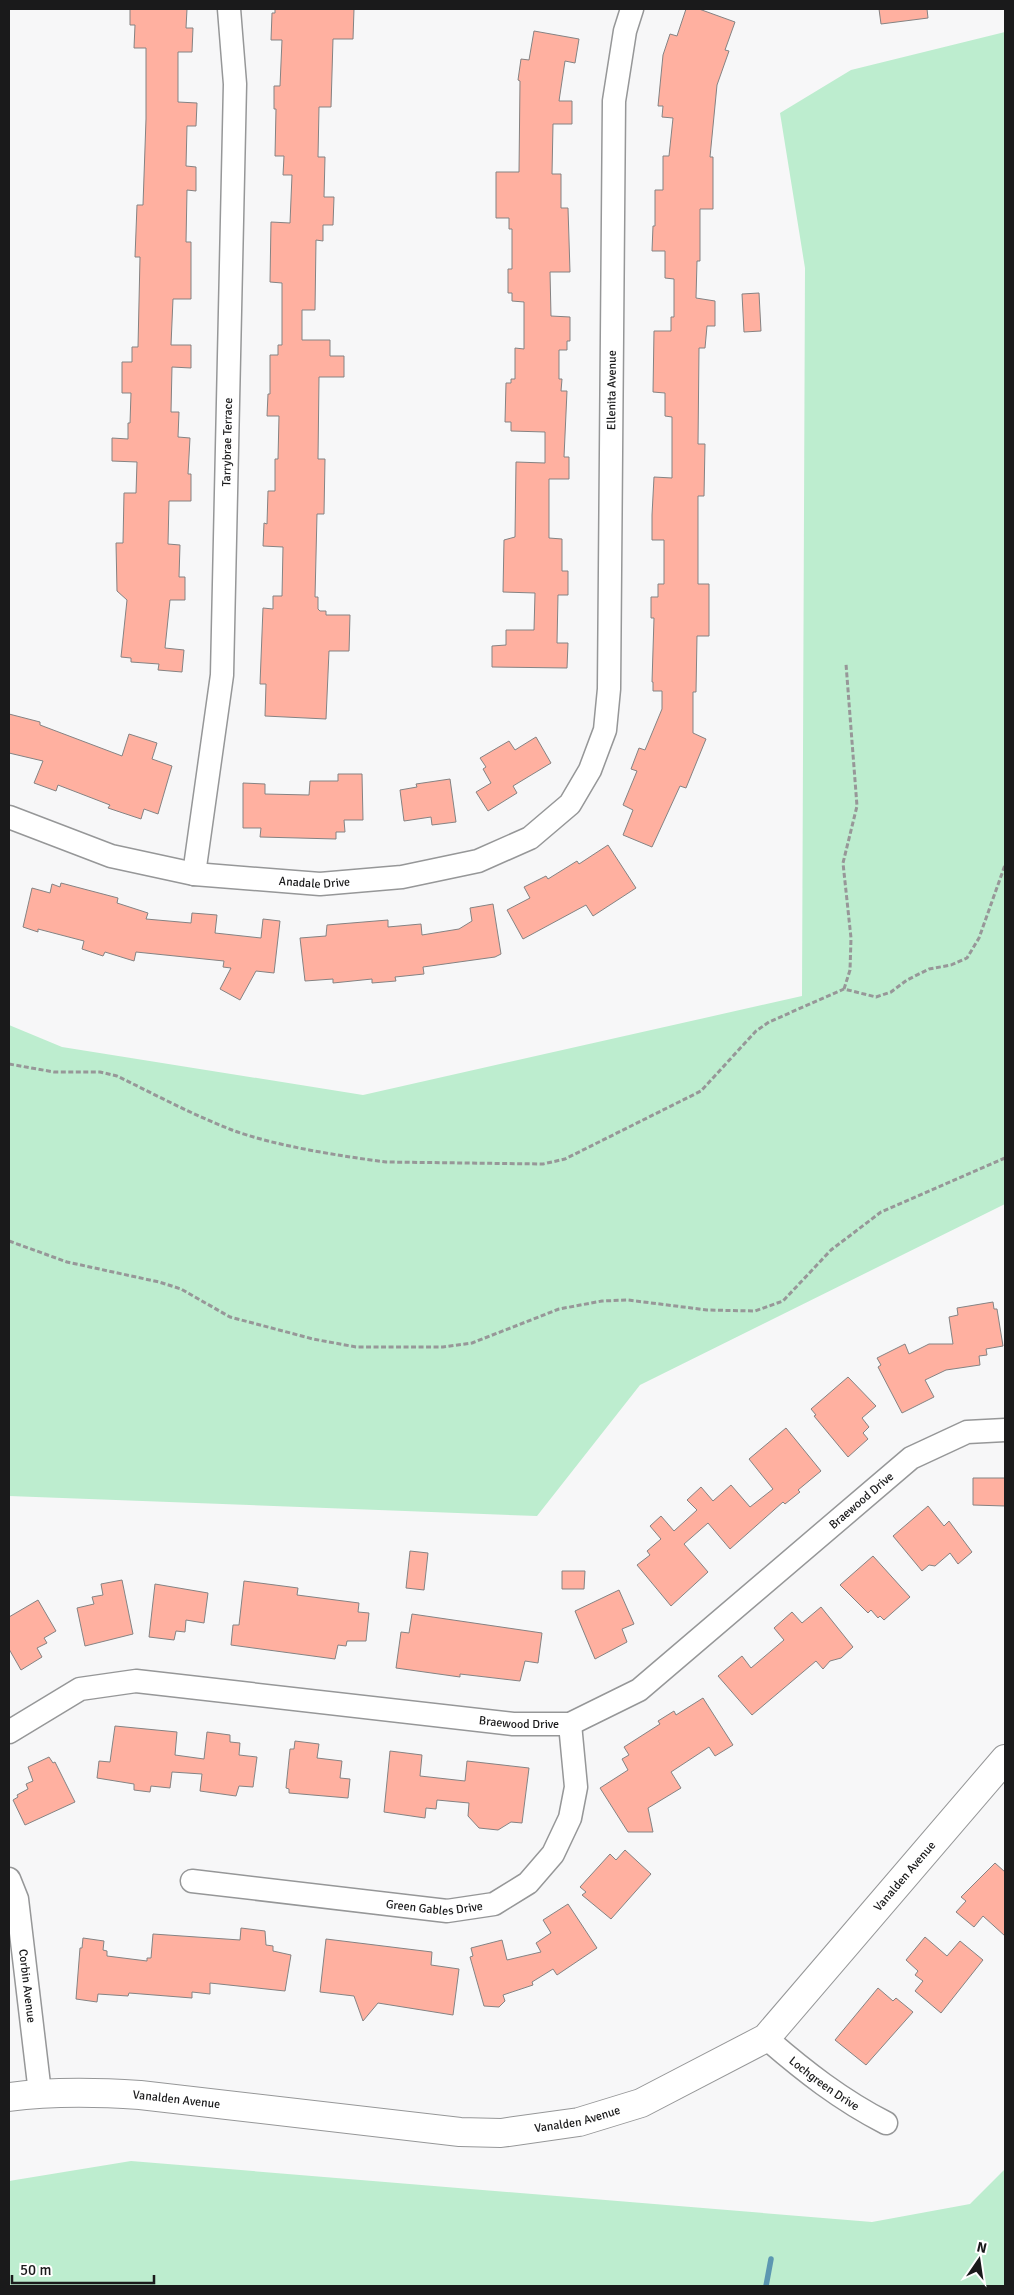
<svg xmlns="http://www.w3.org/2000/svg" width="1014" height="2295" font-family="Signika,sans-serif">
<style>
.green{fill:#bdedcf}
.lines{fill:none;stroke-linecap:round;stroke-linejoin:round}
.stream{stroke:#5c97b1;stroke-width:5.5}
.building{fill:#ffb0a0;stroke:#858383}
.minor-casing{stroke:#969798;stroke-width:25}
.major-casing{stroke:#969798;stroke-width:30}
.path{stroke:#979798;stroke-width:3;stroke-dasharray:5 2.5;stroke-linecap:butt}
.minor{stroke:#fff;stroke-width:22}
.major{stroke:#fff;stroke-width:28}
.labels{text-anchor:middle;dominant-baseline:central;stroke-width:4;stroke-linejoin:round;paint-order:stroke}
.street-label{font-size:12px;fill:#1a1a1b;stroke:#fff}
</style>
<rect width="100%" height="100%" fill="#f7f7f8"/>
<g class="green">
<path d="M1005,32V1204L640,1385L537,1516L9,1496V1025L62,1047L363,1095L802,996L805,268L780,113L851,70Z"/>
<path d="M131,2161L872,2222L970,2204L1005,2169V2286H9V2181Z"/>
</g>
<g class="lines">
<path class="stream" d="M766,2286L771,2259"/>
</g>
<g class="building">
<path d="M130,9H187L186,28H193L192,52H178V102L197,103L196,126H187L186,166L196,167V191L187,190L186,242H191V299H173L171,345H191V368L172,367L171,412H179L178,437L190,438L188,474H191V501H169L168,544L180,545L179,577H185V600H170L165,648L184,650L182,672L158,670L159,664L131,662V658L121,657L127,600L117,591L116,543H123L124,493H136L137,462L112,461V438L128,439V423H130L131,393H122V362H132V347H138L140,257H135L137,205H143L146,119V48H134L135,25H130Z"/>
<path d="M275,9H354L353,39H333L331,107H319L318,157H325L324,197H334L333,225H323V241L316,240L315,310H302V340H330V356H344V377H319L318,459H325L324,514H317L315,597H318V609L320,611H326V615H350L349,651H329L326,719L265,716L266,684H260L263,608L273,609V596H282L283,547L263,546L264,523L267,524L268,491H275V459H278L279,416H267L268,394H270V355H278V345H282V283L270,282L271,222L290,223L292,175H283L284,156H275L276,109H274V86H280L282,40H271L272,13H275Z"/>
<path d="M686,9H699L735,22L725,50L729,51L717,85L710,157H713V209H700V261H697L696,298L715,301V326H707L705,348H699L698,444H705L704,496H698V584H709V636H697L696,692H693V733L706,739L686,788L680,786L652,847L623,835L633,810L623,805L637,771L631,769L639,748L645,750L662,709V691H653V682H652L654,618H651V597H658V584H664V540H652V515L654,477L672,478V417L665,416V393L653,392L654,331H671V317H674V279L665,278V251H652L653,226H655V190H663V156H669L673,118L662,117L663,106H658L663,55L670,34L677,36Z"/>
<path d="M879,9H927L928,18L881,24Z"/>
<path d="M534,31L579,39L575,63L565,61L559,101H572V124H553L552,174H561V208H568L570,272H550L551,316L570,317V341H567V350H559V379H562L561,391H567L564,457H569V479H549V538L562,539V571H568V595H558L557,643H568L567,668L492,667V646L506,645V630H534L535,593L503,592L504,540L515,537L516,462L545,463V432L511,431V422H505L506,383H511V379H515V348L524,349V302L512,301V293H508V269H512V229H509V218H496V172H519L520,81L518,80L521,59L529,60Z"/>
<path d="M759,293L761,331L744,332L742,294Z"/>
<path d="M9,714L40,722V725L122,756L129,734L157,743L152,759L172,766L158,814L144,809L141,819L108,808L110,805L58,785L56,791L34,783L43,761L9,753Z"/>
<path d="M536,737L551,763L513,786L517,793L488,811L476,792L491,783L483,769L486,767L480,758L509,741L515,750Z"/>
<path d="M338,774H362L363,820H344L345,832H336V839L260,837L261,828H243V783L265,784V794L309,795L310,781H338Z"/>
<path d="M450,779L456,822L432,825L431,817L404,821L400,790L417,787L416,784Z"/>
<path d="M608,845L636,888L593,916L586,905L523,939L507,910L530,898L524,887L546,876L548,879L577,861L579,864Z"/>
<path d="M61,883L118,898L117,903L148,913L146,919L191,923L192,913L217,915L215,933L261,938L263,919L280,921L274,973L256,971L240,1000L220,989L231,968L223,967L224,961L136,952L134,961L105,952L103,956L82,949L84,941L38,929V932L23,927L32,888L50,893L52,884L60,887Z"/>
<path d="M493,904L501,954L495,957L423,967L424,974L395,977L396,981L372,983V979L333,983V979L305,981L300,938L326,936L327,925L388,920V927L421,924L422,935L459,929L472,921L470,908Z"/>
<path d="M993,1302L994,1309H997L1003,1346L986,1349L987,1355L979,1356L980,1365L946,1370L925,1380L934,1397L902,1413L878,1367L881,1365L877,1358L905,1344L909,1354L929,1344H953L949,1317L958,1315L957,1308Z"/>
<path d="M848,1377L876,1406L862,1418L869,1427L863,1433L868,1439L848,1457L814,1416L816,1415L811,1409Z"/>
<path d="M786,1428L821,1471L798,1490L800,1492L785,1504L783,1502L730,1549L708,1523L684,1544L708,1572L671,1606L637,1565L650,1555L647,1551L661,1539L650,1526L661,1516L674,1531L697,1510L687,1500L701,1487L713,1501L731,1485L750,1507L773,1489L749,1459Z"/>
<path d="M973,1478H1005V1506L973,1505Z"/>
<path d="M928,1506L944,1526L949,1521L972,1552L958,1564L950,1553L935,1566L929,1565L922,1571L893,1536Z"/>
<path d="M410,1551L428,1553L424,1590L406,1588Z"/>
<path d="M873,1556L910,1597L884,1620L880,1616L878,1618L871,1610L868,1613L840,1585Z"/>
<path d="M562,1571H585L584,1589H562Z"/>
<path d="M122,1580L133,1634L85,1646L77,1608L94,1604L92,1597L103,1595L101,1584Z"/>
<path d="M244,1581L298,1588L297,1595L359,1603L358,1612L369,1613L366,1641H347L346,1646L338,1645L335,1659L231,1645L233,1625H239Z"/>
<path d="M155,1584L208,1593L204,1623L186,1620L185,1632L176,1631L174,1640L149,1637Z"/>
<path d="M619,1590L634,1624L622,1629L627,1642L595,1659L575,1611Z"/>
<path d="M38,1600L56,1631L44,1638L47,1643L37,1648L42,1657L21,1670L9,1649V1617Z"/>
<path d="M821,1607L853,1647L841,1658L830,1661L823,1669L816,1661L752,1715L718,1676L742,1656L751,1668L784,1640L774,1628L792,1612L802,1623Z"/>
<path d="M412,1614L542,1633L538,1663L525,1661L520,1681L460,1674V1677L396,1668L401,1632L409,1633Z"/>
<path d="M703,1698L733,1745L715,1756L709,1747L671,1772L681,1788L648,1808L653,1832H628L600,1788L628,1770L622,1759L629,1755L624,1747L660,1724L658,1721L674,1711L676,1715Z"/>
<path d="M115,1726L177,1732L175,1755L204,1759L207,1732L230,1735V1742L240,1743L239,1755L257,1757L253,1787L239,1786L236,1796L200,1791L202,1774L172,1772L170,1788L151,1786L150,1792L134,1790V1784L97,1778L99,1761L110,1762Z"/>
<path d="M295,1741L319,1744L317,1758L342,1761L340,1778L350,1779L348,1798L289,1793V1789L286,1788L290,1749H294Z"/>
<path d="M390,1751L422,1755L420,1776L465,1781L467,1761L529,1768L522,1823L511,1822L498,1830L479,1828L468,1816L469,1803L437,1800L436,1809L426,1808L425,1818L384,1812Z"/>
<path d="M49,1757L53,1763L55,1762L75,1802L25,1825L13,1800L18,1797L17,1795L28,1789L26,1784L33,1781L28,1767Z"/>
<path d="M625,1850L651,1874L611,1919L582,1895L586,1892L580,1887L610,1854L616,1860Z"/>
<path d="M995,1863L1005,1872V1936L983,1916L974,1927L956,1912L966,1901L961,1897Z"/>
<path d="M568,1904L597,1948L557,1975L553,1969L532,1982L533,1985L503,1995L505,2001L499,2007L484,2006L470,1957L473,1956L471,1948L502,1940L507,1960L541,1952L536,1943L551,1933L543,1920Z"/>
<path d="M241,1928L265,1931L266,1945L273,1946V1951L291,1955L285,1991L210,1983V1994L192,1992V1998L129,1993L128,1996L98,1994L97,2002L76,1999L80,1948H82L83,1938L104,1941L103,1950L107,1951V1956L147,1961V1958H151L153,1934L240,1940Z"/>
<path d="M925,1937L947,1956L960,1941L983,1960L941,2013L915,1991L923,1981L915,1975L918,1971L906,1960Z"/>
<path d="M326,1939L432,1952L431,1965L459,1969L453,2015L378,2003L363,2021L354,1996L320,1992Z"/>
<path d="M878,1988L893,2001L896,1998L913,2012L866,2065L835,2040Z"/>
</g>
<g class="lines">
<g class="minor-casing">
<g id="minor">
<path id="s1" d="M9,817L111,856L194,874L320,884L402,877L478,861L530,838L570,804L590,770L605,730L609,689L614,101L625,31L632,9"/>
<path id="s2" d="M194,874L222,675L235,84L229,9"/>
<path id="s3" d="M9,1732L80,1689L136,1681L513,1724H570L639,1690L911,1458L967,1432L1005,1430"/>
<path id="s4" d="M9,1879L17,1899L40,2093"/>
<path id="s5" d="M192,1881L447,1911L494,1904L528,1883L553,1854L570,1818L576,1787L570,1724"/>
<path id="s6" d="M766,2038C804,2071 841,2100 886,2123"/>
</g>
</g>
<g class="major-casing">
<g id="major">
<path id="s7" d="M9,2097C53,2091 95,2092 140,2095L460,2132L501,2133L579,2122L641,2103L766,2038L1005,1759"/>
</g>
</g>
<g class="path">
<path d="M844,989L850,970L851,938L843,863L857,806L846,664"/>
<path d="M9,1064L54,1072H100L117,1076C154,1094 193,1115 232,1130C275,1146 340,1156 386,1162L543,1164L565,1159L701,1091L756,1031L769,1022L844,989L876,997L891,992L907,980L929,969L951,965L967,958L979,938L1005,865"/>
<path d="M9,1241L67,1262L159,1282L181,1289L230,1317L313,1339L356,1347H443L472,1343L559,1309L602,1301L628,1300L707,1310L755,1311L783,1301L831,1250L881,1212L1005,1158"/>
</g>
<use href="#minor" class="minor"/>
<use href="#major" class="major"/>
</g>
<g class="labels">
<g class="street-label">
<text stroke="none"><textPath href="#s1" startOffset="1012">Ellenita Avenue</textPath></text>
<text stroke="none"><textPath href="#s2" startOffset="434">Tarrybrae Terrace</textPath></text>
<text stroke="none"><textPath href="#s1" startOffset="315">Anadale Drive</textPath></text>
<text stroke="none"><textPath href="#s3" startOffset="945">Braewood Drive</textPath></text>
<text stroke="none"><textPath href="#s3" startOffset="525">Braewood Drive</textPath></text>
<text stroke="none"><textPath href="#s7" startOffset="992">Vanalden Avenue</textPath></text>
<text stroke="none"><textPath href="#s5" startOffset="244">Green Gables Drive</textPath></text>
<text stroke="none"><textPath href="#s4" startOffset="109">Corbin Avenue</textPath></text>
<text stroke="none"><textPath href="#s6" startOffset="74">Lochgreen Drive</textPath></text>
<text stroke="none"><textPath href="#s7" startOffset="168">Vanalden Avenue</textPath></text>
<text stroke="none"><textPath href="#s7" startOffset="572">Vanalden Avenue</textPath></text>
</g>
</g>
<rect width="1014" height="2295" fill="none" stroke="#1a1a1b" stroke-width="20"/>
<g transform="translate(979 2260) rotate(13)" stroke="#ffffff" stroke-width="4" paint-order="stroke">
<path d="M0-4L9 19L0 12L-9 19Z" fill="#1a1a1b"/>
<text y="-8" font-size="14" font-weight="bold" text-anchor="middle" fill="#1a1a1b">N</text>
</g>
<path d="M12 2275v8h142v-8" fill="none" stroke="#1a1a1b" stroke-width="2.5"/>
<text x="20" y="2275" font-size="15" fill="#1a1a1b" stroke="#ffffff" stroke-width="4" paint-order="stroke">50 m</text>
</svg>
